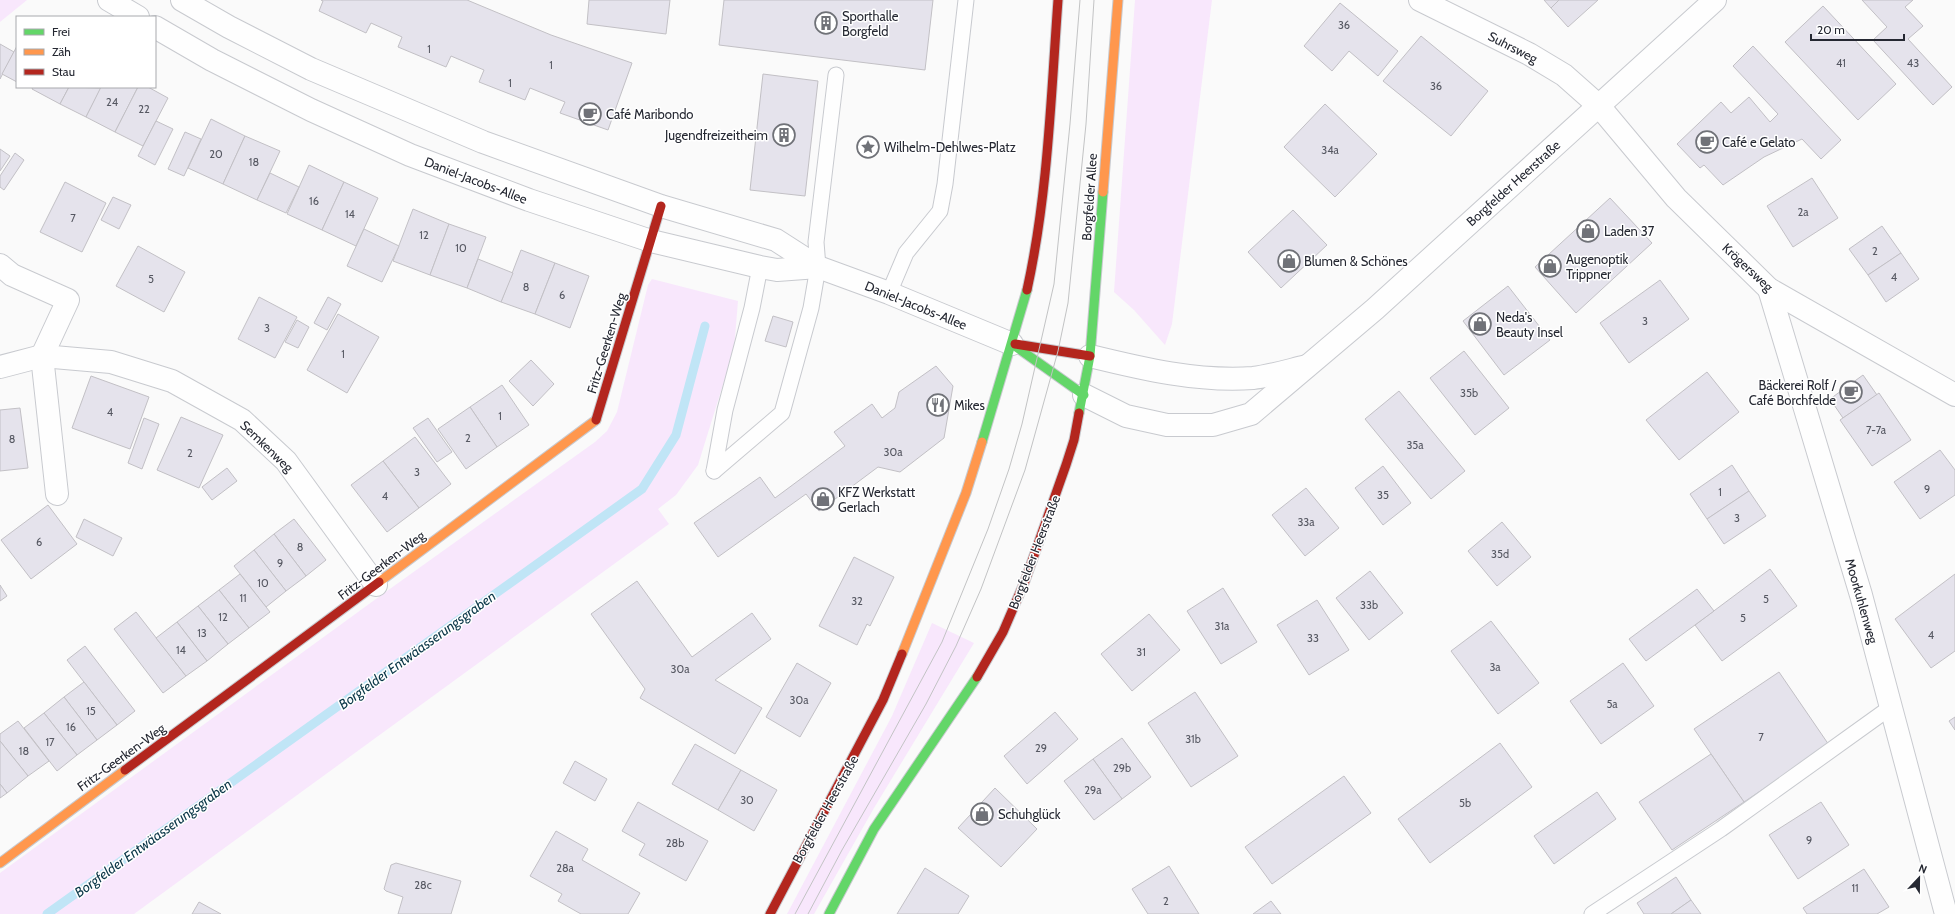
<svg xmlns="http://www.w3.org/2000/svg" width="1955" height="914" font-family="Cabin,sans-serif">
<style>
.green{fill:#f8e7fc}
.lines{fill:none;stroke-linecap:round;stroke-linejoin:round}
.stream{stroke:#c0e5f6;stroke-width:9}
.building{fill:#e5e3ec;stroke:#c2c0c5}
.lane-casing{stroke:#c8cacf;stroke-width:17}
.street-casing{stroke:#c8cacf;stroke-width:24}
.fast-casing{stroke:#c8cacf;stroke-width:11}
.slow-casing{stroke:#c8cacf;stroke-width:11}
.jam-casing{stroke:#c8cacf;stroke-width:11}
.lane{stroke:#fefefe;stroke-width:15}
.street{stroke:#fefefe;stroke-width:22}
.fast{stroke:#63d668;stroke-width:9}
.slow{stroke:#ff974d;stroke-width:9}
.jam{stroke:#b3261e;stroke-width:9}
.tram{stroke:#c2c3c4;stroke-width:1}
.labels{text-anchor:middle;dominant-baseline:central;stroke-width:3;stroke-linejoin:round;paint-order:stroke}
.number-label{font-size:11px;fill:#565862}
.poi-label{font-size:13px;fill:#252832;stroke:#fff;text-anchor:start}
.street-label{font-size:13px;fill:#252832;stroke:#fff}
.water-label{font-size:14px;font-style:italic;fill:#093647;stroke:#fff}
</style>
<rect width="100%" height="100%" fill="#fafafa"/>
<g class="green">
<path d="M0,0H27L0,22Z"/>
<path d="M1135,0H1212L1172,324L1165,345L1134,310L1114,292Z"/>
<path d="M652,279L738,301L734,349L698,465L676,495L658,509L669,524L134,914H0V873L380,596L595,442L607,431L617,412L648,285Z"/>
<path d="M932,623L974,643L874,808L814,914H787L892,716Z"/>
</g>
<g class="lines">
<path class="stream" d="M47,914L642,489L676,435L705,326"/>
</g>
<g class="building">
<path d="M321,0H467L551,35L632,63L608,130L560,113L565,102L530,88L525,100L479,82L484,70L451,56L446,67L398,47L402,37L371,23L366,33L319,11L323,1Z"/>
<path d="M589,0H670L666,34L587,24Z"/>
<path d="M724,0H933L925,70L719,45Z"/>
<path d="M1544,0H1559L1551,8Z"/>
<path d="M1559,0H1598L1568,27L1551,8Z"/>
<path d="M1862,0H1913L1905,7L1923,26L1908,39L1952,87L1933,105L1873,40L1887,27Z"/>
<path d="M1340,3L1398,51L1378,76L1349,51L1332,71L1304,46Z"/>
<path d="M1823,6L1896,84L1858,120L1785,42Z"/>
<path d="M1421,36L1488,91L1451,136L1383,81Z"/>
<path d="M0,44L14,52L0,79Z"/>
<path d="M17,46V82L2,74Z"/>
<path d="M1753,46L1841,140L1821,159L1802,139L1764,157L1723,185L1704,165L1700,168L1677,144L1721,102L1731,113L1749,97L1770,122L1778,114L1733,66Z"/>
<path d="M763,74L818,81L805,196L750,190Z"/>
<path d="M33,87H69L60,104L32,89Z"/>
<path d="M69,87L101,88L86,117L60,104Z"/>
<path d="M101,87H138L115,132L86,117Z"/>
<path d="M138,87H148L168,98L143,146L115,132Z"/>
<path d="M1325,104L1377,154L1335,197L1284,147Z"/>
<path d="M211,119L245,136L223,184L188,168Z"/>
<path d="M156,121L173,129L155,165L138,156Z"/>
<path d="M185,132L201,139L184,176L168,169Z"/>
<path d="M245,136L280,151L257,200L223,184Z"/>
<path d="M0,149L10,156L0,171Z"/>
<path d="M15,153L24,160L4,190L0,187V176Z"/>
<path d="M309,165L344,182L322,230L287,214Z"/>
<path d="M270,173L299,187L286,213L257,200Z"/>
<path d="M1812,178L1838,218L1793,247L1767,206Z"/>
<path d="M65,182L106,203L82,252L40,232Z"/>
<path d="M344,182L378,198L356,246L322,230Z"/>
<path d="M113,197L131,205L119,229L101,220Z"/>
<path d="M1610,198L1652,243L1576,313L1535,267Z"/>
<path d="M413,209L449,224L430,275L393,261Z"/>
<path d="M1293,210L1327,245L1281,288L1248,252Z"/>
<path d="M449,224L486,237L467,288L430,275Z"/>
<path d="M1882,226L1901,253L1868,275L1849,249Z"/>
<path d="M364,229L399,246L382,282L347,266Z"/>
<path d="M138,246L185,272L164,312L116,286Z"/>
<path d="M521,250L555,263L535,314L501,302Z"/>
<path d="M1901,253L1919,279L1886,302L1868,275Z"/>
<path d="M478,259L513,273L501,302L467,288Z"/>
<path d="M555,263L589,276L570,328L535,314Z"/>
<path d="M1660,280L1689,319L1629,363L1600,323Z"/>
<path d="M1508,286L1550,340L1504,375L1463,321Z"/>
<path d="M259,297L297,317L275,358L238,339Z"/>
<path d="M328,297L341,304L327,330L314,323Z"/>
<path d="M338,314L379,337L347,393L307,370Z"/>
<path d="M773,316L793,322L786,347L765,341Z"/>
<path d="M297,320L309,327L298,348L285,342Z"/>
<path d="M1464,351L1509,408L1475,435L1430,378Z"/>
<path d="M531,360L554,384L533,406L509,381Z"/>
<path d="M936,366L953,386L944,438L900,472L878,467L819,511L806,494L718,557L694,523L760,477L775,498L845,446L834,432L872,404L882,418L895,408L899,392Z"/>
<path d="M1707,372L1739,412L1679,460L1646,420Z"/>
<path d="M1863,375L1877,395L1843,418L1830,399Z"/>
<path d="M91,376L149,397L130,449L72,428Z"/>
<path d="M502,385L529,425L497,447L470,407Z"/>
<path d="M1399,391L1465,471L1431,499L1365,419Z"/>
<path d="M1879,393L1911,440L1872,466L1840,420Z"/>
<path d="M470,407L497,447L466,469L438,429Z"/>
<path d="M20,408L28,468L0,471V410Z"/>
<path d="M181,417L223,435L199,488L157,470Z"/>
<path d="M144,418L159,424L142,469L128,463Z"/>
<path d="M428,418L452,452L437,462L413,428Z"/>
<path d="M415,437L451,484L419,508L383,461Z"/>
<path d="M1940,450L1955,470V495L1920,519L1894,482Z"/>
<path d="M383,461L419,508L387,532L351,485Z"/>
<path d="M1732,465L1749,491L1707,519L1690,494Z"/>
<path d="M1383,466L1411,503L1383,525L1355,488Z"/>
<path d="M227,468L237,481L212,500L202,487Z"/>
<path d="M1306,488L1339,528L1305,556L1272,515Z"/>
<path d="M1749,491L1766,516L1724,544L1707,519Z"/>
<path d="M48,505L77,544L31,579L1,540Z"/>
<path d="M84,519L122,538L113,556L76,537Z"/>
<path d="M294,519L326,560L306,576L274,534Z"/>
<path d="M1502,522L1531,557L1497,586L1468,551Z"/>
<path d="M274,534L306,576L286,591L254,550Z"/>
<path d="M254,550L286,591L266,607L234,566Z"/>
<path d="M854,557L894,577L870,626L867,624L857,645L819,626Z"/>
<path d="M1770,569L1797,606L1722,661L1695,625Z"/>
<path d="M1370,571L1403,613L1369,640L1336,598Z"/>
<path d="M240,574L270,612L249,628L219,590Z"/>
<path d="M1955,574V651L1931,668L1895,619Z"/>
<path d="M637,581L692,657L752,613L771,639L715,680L762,708L735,754L640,698L645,689L591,614Z"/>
<path d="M0,585L7,596L0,601Z"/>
<path d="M1223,588L1257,642L1221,664L1187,611Z"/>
<path d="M1697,589L1714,611L1646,661L1629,639Z"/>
<path d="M219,590L249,628L228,644L198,606Z"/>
<path d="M1317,600L1349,650L1309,675L1277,625Z"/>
<path d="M198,606L228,644L207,661L177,622Z"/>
<path d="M136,612L186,676L163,693L114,629Z"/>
<path d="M1149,614L1180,650L1132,691L1101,654Z"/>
<path d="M1491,621L1539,683L1498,714L1451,651Z"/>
<path d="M177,622L207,661L186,676L156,638Z"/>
<path d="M85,646L135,711L117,725L67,660Z"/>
<path d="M797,663L831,683L800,737L766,717Z"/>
<path d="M1623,663L1654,706L1601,744L1570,701Z"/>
<path d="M1779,672L1829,745L1744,802L1694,729Z"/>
<path d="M84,682L117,725L97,740L64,697Z"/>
<path d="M1195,692L1238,756L1191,787L1148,723Z"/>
<path d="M64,697L97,740L77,755L44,713Z"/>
<path d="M1055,712L1078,739L1027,784L1004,756Z"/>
<path d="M44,713L77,755L57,771L24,728Z"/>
<path d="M1955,717V730L1949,721Z"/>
<path d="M18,721L49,761L28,776L0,741V734Z"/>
<path d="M1122,738L1151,777L1122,799L1093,759Z"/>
<path d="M0,741L28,776L7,793L0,784Z"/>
<path d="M1500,743L1532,787L1430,863L1398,819Z"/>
<path d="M695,744L741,770L718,810L672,784Z"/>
<path d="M1711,754L1744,802L1672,850L1639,802Z"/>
<path d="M1093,759L1122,799L1094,820L1064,781Z"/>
<path d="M575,761L607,779L595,801L563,783Z"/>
<path d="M741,770L777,790L754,831L718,810Z"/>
<path d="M1344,776L1371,813L1272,884L1245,847Z"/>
<path d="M0,784L7,793L0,798Z"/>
<path d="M995,788L1037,829L1001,867L958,828Z"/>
<path d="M1597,792L1616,819L1554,864L1534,836Z"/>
<path d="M638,802L708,841L686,881L639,855L645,844L622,831Z"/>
<path d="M1821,802L1849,845L1798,879L1769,835Z"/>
<path d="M556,831L588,849L582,860L640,893L628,914H581L558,901L562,894L530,876Z"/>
<path d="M396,863L461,881L451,914H398L403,897L386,891L384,889L391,865Z"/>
<path d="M1169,866L1199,914H1148L1132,889Z"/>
<path d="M925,868L969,896L958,914H897Z"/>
<path d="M1864,869L1889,907L1877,914H1807L1803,908Z"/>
<path d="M1676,877L1691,900L1671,914H1644L1637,903Z"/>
<path d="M1691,900L1701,914H1671Z"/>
<path d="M1271,901L1281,914H1253Z"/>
<path d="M199,902L221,914H192Z"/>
</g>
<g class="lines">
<g class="lane-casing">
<g id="lane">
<path d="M889,293L906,253L940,211L945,184L966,0"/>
<path d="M714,471L782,413L811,308L818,267L816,242L836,75"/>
<path d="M714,471L725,410L752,308L760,267"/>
<path d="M1592,914L1721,829L1891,707"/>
</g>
</g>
<g class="street-casing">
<g id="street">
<path d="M109,0L138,17"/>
<path d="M182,0L229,27L311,69L483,142L661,206L776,240L818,267L889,293L1012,344"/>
<path d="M1420,0L1529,54L1564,75L1599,106L1676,198L1769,289L1955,395"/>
<path d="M155,27L212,60L311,110L410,155L529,200L651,241L760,267L777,270L818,267"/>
<path d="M0,265L12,275L68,300L42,356L57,494"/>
<path d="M1769,289L1861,595L1946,914"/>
<path d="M1090,356C1143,369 1198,382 1253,378C1271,376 1290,370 1307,366"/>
<path d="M0,367L42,356L111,362L172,381L242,420L286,461L376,585"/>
<path d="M1084,395L1126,416L1167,425H1213L1251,414L1375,309L1715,0"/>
</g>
</g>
<g class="fast-casing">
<g id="fast">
<path d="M1012,344L1084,395"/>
<path d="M1079,413L1090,356L1103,192"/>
<path d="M982,442L1027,290"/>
<path d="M829,914L874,829L977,677"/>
</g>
</g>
<g class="slow-casing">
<g id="slow">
<path d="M1103,192L1118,0"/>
<path d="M379,582L596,420"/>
<path d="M902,654L966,493L982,442"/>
<path d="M0,863L125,770"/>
</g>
</g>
<g class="jam-casing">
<g id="jam">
<path d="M1027,290C1048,195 1051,96 1058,0"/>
<path d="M1015,344L1090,356"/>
<path d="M596,420L661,206"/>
<path d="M977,677L1003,632L1025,581L1066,465L1074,440L1079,413"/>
<path d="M125,770L379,582"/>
<path d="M770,914L883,700L902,654"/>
</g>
</g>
<use href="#lane" class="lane"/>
<use href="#street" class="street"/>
<use href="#fast" class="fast"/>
<use href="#slow" class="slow"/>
<use href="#jam" class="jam"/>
<g class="tram">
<path d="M795,914L942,642L988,529L1009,469L1022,424L1054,284L1070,124L1080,0"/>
<path d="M808,914L842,850L926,704L956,646L981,589L1025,470L1058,351L1068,303L1086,124L1094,0"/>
</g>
</g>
<defs>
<g id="building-ring" transform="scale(1.15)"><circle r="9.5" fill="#fff" stroke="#707278" stroke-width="1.5"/><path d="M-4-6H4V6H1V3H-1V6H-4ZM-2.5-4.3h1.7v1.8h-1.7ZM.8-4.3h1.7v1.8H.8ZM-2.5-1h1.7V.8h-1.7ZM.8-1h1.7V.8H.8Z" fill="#707278"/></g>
<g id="cafe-ring" transform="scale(1.15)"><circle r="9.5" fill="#fff" stroke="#707278" stroke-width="1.5"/><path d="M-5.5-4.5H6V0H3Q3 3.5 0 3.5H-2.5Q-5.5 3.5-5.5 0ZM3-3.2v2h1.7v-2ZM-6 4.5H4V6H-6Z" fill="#707278"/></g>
<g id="sight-ring" transform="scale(1.15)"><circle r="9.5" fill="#fff" stroke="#707278" stroke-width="1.5"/><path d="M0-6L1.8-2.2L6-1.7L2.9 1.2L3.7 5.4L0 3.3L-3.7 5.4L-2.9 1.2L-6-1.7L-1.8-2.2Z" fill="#707278"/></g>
<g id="shop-ring" transform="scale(1.15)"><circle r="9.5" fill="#fff" stroke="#707278" stroke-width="1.5"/><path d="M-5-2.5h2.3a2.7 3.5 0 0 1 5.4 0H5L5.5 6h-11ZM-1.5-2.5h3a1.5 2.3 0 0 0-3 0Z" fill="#707278"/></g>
<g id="restaurant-ring" transform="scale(1.15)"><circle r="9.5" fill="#fff" stroke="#707278" stroke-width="1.5"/><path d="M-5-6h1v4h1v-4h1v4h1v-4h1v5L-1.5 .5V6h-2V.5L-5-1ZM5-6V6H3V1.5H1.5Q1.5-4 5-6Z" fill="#707278"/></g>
</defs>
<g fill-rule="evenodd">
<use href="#building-ring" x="826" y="23"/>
<use href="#cafe-ring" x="590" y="114"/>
<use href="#building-ring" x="784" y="135"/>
<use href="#cafe-ring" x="1707" y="142"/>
<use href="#sight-ring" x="868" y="147"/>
<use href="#shop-ring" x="1588" y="231"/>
<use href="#shop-ring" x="1289" y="261"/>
<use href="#shop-ring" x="1550" y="266"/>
<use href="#shop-ring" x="1480" y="324"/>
<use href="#cafe-ring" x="1851" y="392"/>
<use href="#restaurant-ring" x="938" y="405"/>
<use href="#shop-ring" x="823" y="499"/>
<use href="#shop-ring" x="982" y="814"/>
</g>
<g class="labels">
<g class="number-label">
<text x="1344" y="25">36</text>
<text x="429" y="49">1</text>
<text x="1841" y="63">41</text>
<text x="1913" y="63">43</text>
<text x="551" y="65">1</text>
<text x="510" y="83">1</text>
<text x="1436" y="86">36</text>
<text x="112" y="102">24</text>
<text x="144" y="109">22</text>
<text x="1330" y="150">34a</text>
<text x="216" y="154">20</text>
<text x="254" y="162">18</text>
<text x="314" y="201">16</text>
<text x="1803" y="212">2a</text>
<text x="350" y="214">14</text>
<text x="73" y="218">7</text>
<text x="424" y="235">12</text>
<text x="461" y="248">10</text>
<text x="1875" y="251">2</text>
<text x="1894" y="277">4</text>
<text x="151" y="279">5</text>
<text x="526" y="287">8</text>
<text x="562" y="295">6</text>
<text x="1645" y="321">3</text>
<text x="267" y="328">3</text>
<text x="343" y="354">1</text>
<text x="1469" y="393">35b</text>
<text x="110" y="412">4</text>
<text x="500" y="416">1</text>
<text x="1876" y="430">7-7a</text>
<text x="468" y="438">2</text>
<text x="12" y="439">8</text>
<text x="1415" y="445">35a</text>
<text x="893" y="452">30a</text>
<text x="190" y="453">2</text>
<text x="417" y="472">3</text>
<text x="1927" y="489">9</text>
<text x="1720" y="492">1</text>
<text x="1383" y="495">35</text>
<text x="385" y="496">4</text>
<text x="1737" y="518">3</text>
<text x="1306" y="522">33a</text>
<text x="39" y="542">6</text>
<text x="300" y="547">8</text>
<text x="1500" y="554">35d</text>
<text x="280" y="563">9</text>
<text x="263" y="583">10</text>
<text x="243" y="598">11</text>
<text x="1766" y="599">5</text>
<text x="857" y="601">32</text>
<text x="1369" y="605">33b</text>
<text x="223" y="617">12</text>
<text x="1743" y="618">5</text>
<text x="1222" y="626">31a</text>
<text x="202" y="633">13</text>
<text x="1931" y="635">4</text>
<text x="1313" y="638">33</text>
<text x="181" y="650">14</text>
<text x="1141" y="652">31</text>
<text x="1495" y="667">3a</text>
<text x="680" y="669">30a</text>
<text x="799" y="700">30a</text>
<text x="1612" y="704">5a</text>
<text x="91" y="711">15</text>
<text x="71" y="727">16</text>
<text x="1761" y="737">7</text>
<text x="1193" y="739">31b</text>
<text x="50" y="742">17</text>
<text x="1041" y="748">29</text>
<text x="24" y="751">18</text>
<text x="1122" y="768">29b</text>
<text x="1093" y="790">29a</text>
<text x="747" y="800">30</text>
<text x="1465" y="803">5b</text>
<text x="1809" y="840">9</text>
<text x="675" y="843">28b</text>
<text x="565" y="868">28a</text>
<text x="423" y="885">28c</text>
<text x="1855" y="888">11</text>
<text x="1166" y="901">2</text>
</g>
<g class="poi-label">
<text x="842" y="16">Sporthalle<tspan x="842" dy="15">Borgfeld</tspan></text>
<text x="606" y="114">Café Maribondo</text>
<text x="768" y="135" text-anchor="end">Jugendfreizeitheim</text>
<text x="1722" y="142">Café e Gelato</text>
<text x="884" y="147">Wilhelm-Dehlwes-Platz</text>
<text x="1604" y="231">Laden 37</text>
<text x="1566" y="259">Augenoptik<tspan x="1566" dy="15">Trippner</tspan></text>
<text x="1304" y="261">Blumen &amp; Schönes</text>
<text x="1496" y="317">Neda's<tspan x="1496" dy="15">Beauty Insel</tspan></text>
<text x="1836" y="385" text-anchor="end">Bäckerei Rolf /<tspan x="1836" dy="15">Café Borchfelde</tspan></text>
<text x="954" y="405">Mikes</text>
<text x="838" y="492">KFZ Werkstatt<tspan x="838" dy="15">Gerlach</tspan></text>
<text x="998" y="814">Schuhglück</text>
</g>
<g class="street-label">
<text transform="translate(1513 47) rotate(27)">Suhrsweg</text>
<text transform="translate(476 180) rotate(21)">Daniel-Jacobs-Allee</text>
<text transform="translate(1513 183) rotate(-42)">Borgfelder Heerstraße</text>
<text transform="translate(1089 197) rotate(-86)">Borgfelder Allee</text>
<text transform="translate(1748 267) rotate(43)">Krögersweg</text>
<text transform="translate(916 305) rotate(22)">Daniel-Jacobs-Allee</text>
<text transform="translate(606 343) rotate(-73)">Fritz-Geerken-Weg</text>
<text transform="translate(267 446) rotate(44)">Semkenweg</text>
<text transform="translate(1034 552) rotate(-69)">Borgfelder Heerstraße</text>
<text transform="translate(381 565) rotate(-37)">Fritz-Geerken-Weg</text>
<text transform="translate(1862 601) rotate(74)">Moorkuhlenweg</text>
<text transform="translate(121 757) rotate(-36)">Fritz-Geerken-Weg</text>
<text transform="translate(825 809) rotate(-61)">Borgfelder Heerstraße</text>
</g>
<g class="water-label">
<text transform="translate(417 650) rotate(-36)">Borgfelder Entwäasserungsgraben</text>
<text transform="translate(153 838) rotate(-36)">Borgfelder Entwäasserungsgraben</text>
</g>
</g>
<rect x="16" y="16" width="140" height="72" fill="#ffffff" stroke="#a8a9ad"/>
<rect x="24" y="29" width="20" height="6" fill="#63d668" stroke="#a8a9ad"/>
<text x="52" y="36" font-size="12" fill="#252832">Frei</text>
<rect x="24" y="49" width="20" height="6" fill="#ff974d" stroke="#a8a9ad"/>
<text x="52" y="56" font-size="12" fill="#252832">Zäh</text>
<rect x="24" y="69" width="20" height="6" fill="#b3261e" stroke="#a8a9ad"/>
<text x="52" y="76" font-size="12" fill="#252832">Stau</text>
<g transform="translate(1919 878) rotate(22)" stroke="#ffffff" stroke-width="3" paint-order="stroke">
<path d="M0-3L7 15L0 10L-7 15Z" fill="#252832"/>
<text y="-6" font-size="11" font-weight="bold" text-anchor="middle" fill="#252832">N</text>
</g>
<path d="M1811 34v6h93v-6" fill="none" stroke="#252832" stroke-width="2"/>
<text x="1817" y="34" font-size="12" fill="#252832" stroke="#ffffff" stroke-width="3" paint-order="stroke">20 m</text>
</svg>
